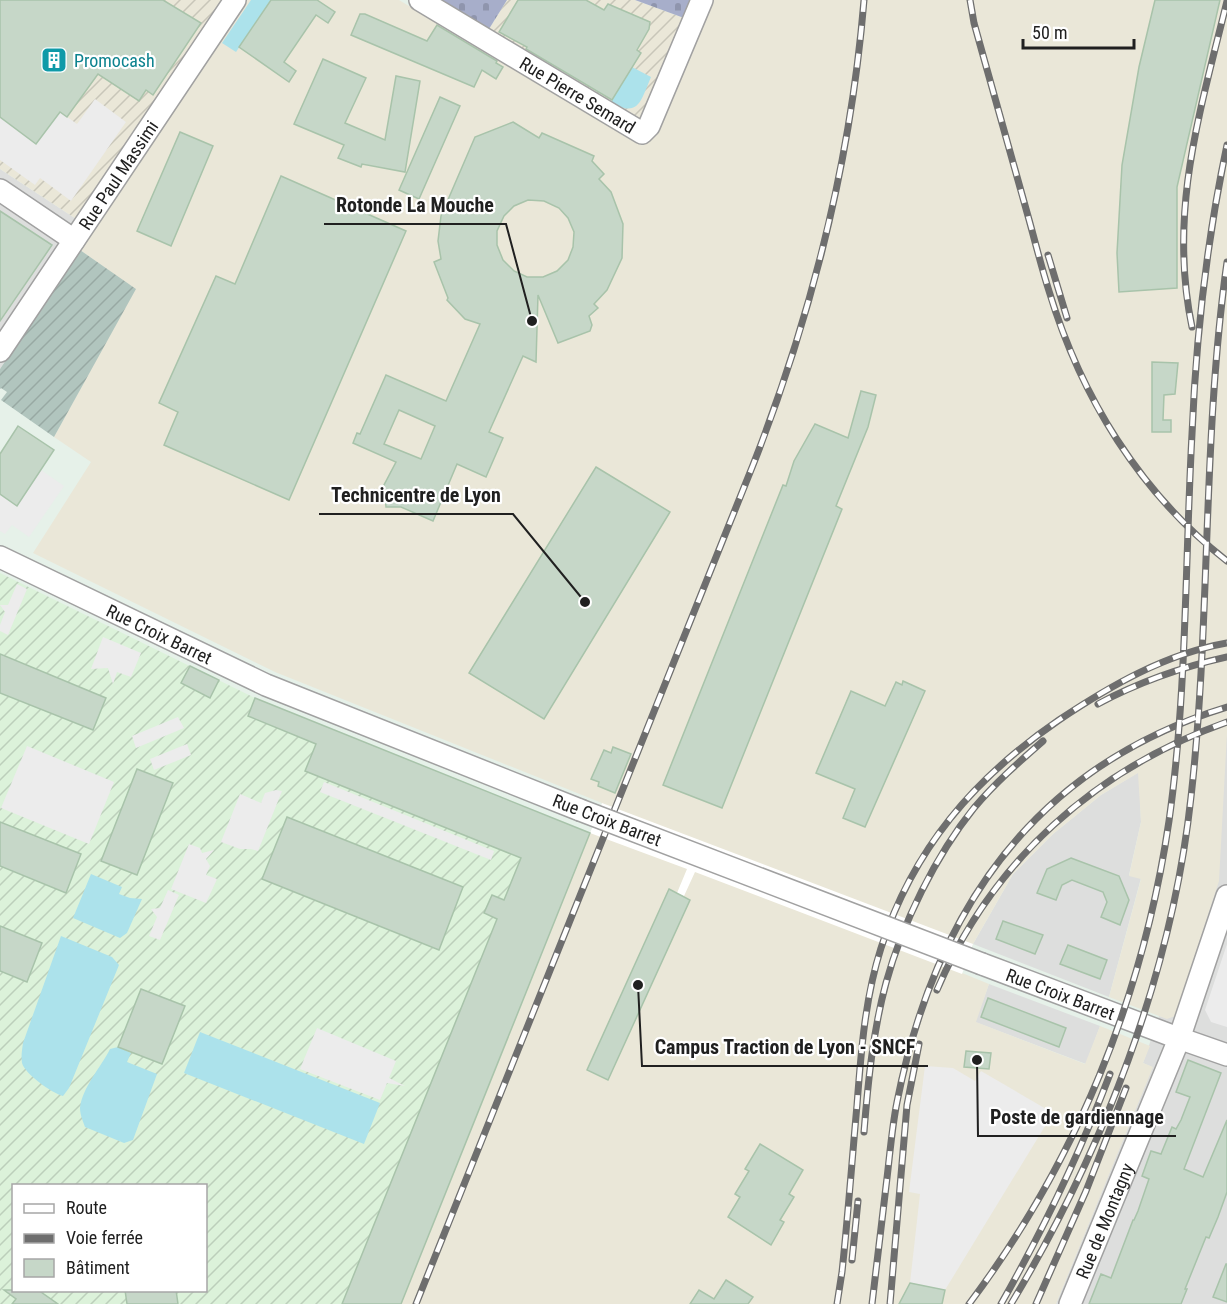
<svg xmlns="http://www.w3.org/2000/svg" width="1227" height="1304" font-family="'Roboto Condensed',sans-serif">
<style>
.residential{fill:#dddedd}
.industrial{fill:url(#industrial-furrows)}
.military{fill:url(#military-furrows);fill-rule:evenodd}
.railway{fill:#eae7d8}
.construction{fill:url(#construction-furrows)}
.grass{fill:#ace2eb}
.cemetery{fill:url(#cemetery-stones)}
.parking{fill:#ececec}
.pier{fill:#fff}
.building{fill:#c6d7c8;stroke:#a8c3aa;stroke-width:1.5;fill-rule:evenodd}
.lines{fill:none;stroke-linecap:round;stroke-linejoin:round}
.minor-casing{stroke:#a1a1a1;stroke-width:24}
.minor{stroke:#fff;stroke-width:21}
.rail-casing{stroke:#6e6e6e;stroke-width:7}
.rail{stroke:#fff;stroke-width:4.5;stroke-dasharray:14;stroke-linecap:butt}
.minor-bridge-casing{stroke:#a1a1a1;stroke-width:24;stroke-linecap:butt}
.minor-bridge{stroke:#fff;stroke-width:21}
.labels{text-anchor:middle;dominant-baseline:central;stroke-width:4.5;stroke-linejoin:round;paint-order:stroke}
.culture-label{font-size:18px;fill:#0d838f;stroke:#fff;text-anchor:start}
.street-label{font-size:18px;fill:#202020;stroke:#fff}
.leader{fill:none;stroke:#202020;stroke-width:2}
.callout-dot{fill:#202020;stroke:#fff;stroke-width:2}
.callout-label{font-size:20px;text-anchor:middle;font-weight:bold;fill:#202020;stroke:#fff;stroke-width:4.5;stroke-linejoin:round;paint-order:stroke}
</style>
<defs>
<pattern id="industrial-furrows" width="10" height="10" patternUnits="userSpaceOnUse" patternTransform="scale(1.5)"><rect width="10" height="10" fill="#eae7d8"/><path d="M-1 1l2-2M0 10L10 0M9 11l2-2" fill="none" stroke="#c8c6b9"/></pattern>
<pattern id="military-furrows" width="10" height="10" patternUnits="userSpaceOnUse" patternTransform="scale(1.5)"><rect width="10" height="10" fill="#dcf2da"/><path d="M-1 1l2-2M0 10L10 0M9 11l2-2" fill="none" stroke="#bccfbb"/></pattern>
<pattern id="construction-furrows" width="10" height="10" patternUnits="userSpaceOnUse" patternTransform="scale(1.5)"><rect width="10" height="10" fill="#b1c5be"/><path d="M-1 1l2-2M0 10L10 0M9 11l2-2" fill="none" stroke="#98a9a3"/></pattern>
<pattern id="cemetery-stones" width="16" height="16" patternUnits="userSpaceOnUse" patternTransform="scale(1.5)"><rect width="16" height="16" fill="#a7aeca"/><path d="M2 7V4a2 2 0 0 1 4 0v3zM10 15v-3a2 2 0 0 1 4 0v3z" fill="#8f95ad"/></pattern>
</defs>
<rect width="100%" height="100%" fill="#e6f1e9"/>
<g class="residential">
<path d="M0,169L93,230L0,369Z"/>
<path d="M1227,733V1304H1056L1152,1067L1143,1063L1159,1016L1167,1018Z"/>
<path d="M1139,772L1141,822L1129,875L1141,878L1109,997L973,944L1013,874L1053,834L1101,795Z"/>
<path d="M989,984L1100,1026L1086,1064L975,1022Z"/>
</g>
<g class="industrial">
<path d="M0,0H249L93,230L0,169Z"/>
<path d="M507,0H635L684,18L646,141L643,146L629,139L498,60L489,29Z"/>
</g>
<path class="military" d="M0,573L255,698L590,833L401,1304H0ZM14,1186H206V1290H14Z"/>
<path class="railway" d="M249,0H399L629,139L643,146L711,0H1227V733L1219,881L1175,1016L1167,1019L1109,997L1141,879L1129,876L1141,822L1138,773L1101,795L1074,817L1053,834L1013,874L973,944L962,973L989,984L976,1022L1085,1064L1100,1026L1150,1046L1143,1063L1153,1067L1056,1304H401L602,803L275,672L33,553L91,462L54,437L135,289L80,250Z"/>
<path class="construction" d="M80,250L136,289L54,437L1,400L7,392L1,388L0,389V369Z"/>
<g class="grass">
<path d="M251,0H271L236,52L222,43Z"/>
<path d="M632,67L651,77C641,100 639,119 611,102Z"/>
<path d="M91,874L122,887L119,894L130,898L142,899L127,933L120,938L73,918Z"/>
<path d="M61,936L112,957L119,965L69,1088L63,1096C52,1093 25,1074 22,1063C21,1056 22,1050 23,1043Z"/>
<path d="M200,1032L380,1103L364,1144L184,1073Z"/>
<path d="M118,1047L131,1053L127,1062L157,1074L133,1140L124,1143L85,1127C83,1121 80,1115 80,1108C82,1088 101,1067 110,1049Z"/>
</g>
<g class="cemetery">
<path d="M441,0H507L489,29Z"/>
<path d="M635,0H692L684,18Z"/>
</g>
<g class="parking">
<path d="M0,69L77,124L95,99L126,122L71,201L40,178L35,185L0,160Z"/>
<path d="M41,470L64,486L29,537L12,525L5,534L0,531V494L17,505Z"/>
<path d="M17,584L27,589L8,635L0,631V625L5,612L0,605H8Z"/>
<path d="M103,637L141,653L131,677L117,672L113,684L108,668L91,669Z"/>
<path d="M178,717L184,728L136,748L132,736Z"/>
<path d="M187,744L191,755L154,770L150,759Z"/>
<path d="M27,746L114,782L89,844L1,808Z"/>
<path d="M324,782L494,851L491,860L320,792Z"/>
<path d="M276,790L282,791L258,851L251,849H240L221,842L240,794L261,803L265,793Z"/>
<path d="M189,844L200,848L202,853L214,850L206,859L210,866L206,875L217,879L206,903L171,889Z"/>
<path d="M168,890L179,895L160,940L149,936L157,917L151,909L160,908Z"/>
<path d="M1227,944V1027L1211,1022L1205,1010Z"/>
<path d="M317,1028L396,1061L389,1078L405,1086L387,1083L380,1100L300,1069Z"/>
<path d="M925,1066L953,1068L975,1081L981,1071L1053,1113L945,1290L910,1283L920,1194L909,1192Z"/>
</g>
<path class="pier" d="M602,803L973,944L962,974L695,872L684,896L677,893L687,869L590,833Z"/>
<g class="building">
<path d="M0,0H163L201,23L153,95L146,90L139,101L98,74L67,117L60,112L36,144L0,117Z"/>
<path d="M271,0H317L335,12L328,23L316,15L284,62L296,71L289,82L239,47Z"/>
<path d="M518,0H586L604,10L608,4L650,22L649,29L637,50L641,53L612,100L526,49L527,47L499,32Z"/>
<path d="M1155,0H1220L1177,187V288L1119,292L1117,253L1122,165L1139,67Z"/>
<path d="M360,14H365L427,41L437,25L497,61L496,63L503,67L496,79L482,70L474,87L351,35Z"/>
<path d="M323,59L366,78L345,123L385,140L396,76L420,81L405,172L362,164L361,167L338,158L344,145L294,124Z"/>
<path d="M440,97L460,106L419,199L399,190Z"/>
<path d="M513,122L539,138L542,133L594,156L592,161L604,174L599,179L611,192L623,224L622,258L607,290L594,304L598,308L589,316L592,325L590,331L558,343L538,295L536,362L523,356L489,432L503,438L486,477L457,464L433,521L401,507H386L384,485L396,462L353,443L357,433L360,434L386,375L446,401L480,324L465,319L447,300L448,298L434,262L441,259L438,241L441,216L475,137ZM528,200L544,201L559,208L568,218L574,232L573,247L568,260L557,271L543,277H527L514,271L503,260L497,245V231L504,216L514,206ZM399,410L435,426L421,459L384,444Z"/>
<path d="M180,132L213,146L171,246L137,231Z"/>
<path d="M281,176L406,231L289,500L164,445L178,412L159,403L216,276L235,284Z"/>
<path d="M0,211L52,245L0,321Z"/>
<path d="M1152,362L1178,363L1175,394L1164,395L1163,420H1171V432H1152Z"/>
<path d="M861,391L876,395L868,427L836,506L842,509L722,808L663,785L783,485L786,486L794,461L815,424L848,438Z"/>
<path d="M18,426L54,450L17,506L0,494V454Z"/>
<path d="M596,467L670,512L544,719L469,673Z"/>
<path d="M0,654L106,698L93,730L0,693Z"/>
<path d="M190,666L219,680L210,698L181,683Z"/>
<path d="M903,681L925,691L865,827L843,818L855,789L816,773L851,691L885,706L896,682L902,685Z"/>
<path d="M255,698L590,833L401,1304H342L497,919L484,913L492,895L504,900L521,858L305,771L316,744L248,716Z"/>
<path d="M613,747L631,754L615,793L598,786L599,782L591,779L604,750L611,753Z"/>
<path d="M137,769L173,783L137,875L101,861Z"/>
<path d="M287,817L463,887L439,950L262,879Z"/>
<path d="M0,822L81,854L66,893L0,866Z"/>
<path d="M1071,858L1119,876L1129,900L1120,925L1101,917L1107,902L1103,892L1072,880L1062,885L1056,900L1037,893L1047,869Z"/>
<path d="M669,889L690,900L608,1080L587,1070Z"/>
<path d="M1003,921L1043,935L1035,954L996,939Z"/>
<path d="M0,926L42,943L27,982L0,971Z"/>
<path d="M1068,945L1107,960L1100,979L1060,964Z"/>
<path d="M141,989L185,1006L162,1064L118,1047Z"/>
<path d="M988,998L1066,1028L1059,1047L981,1017Z"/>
<path d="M966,1051L991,1053L989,1069L964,1067Z"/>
<path d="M1188,1060L1221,1073L1184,1169L1203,1177L1227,1120V1192L1218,1217L1209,1238L1206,1237L1185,1289H1187L1181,1304H1089L1101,1274L1111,1278L1133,1220H1134L1138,1211L1149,1179L1142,1176L1151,1151L1161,1154L1172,1127L1176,1129L1181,1120L1190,1097L1176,1092Z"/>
<path d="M760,1144L803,1170L789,1194L794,1197L780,1220L784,1222L771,1245L728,1217L740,1197L735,1194L749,1171L745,1169Z"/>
<path d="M1226,1264H1227V1302L1213,1297Z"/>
<path d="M726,1280L753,1297L748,1304H690L699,1290L714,1299Z"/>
<path d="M910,1283L945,1290L942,1304H899Z"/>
<path d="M4,1290H38L58,1304H12L16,1299Z"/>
<path d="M125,1290H176L178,1304H127Z"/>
</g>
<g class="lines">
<g class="minor-casing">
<g id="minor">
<path id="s1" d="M420,0L642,133L649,126L702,0"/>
<path d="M0,190L74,240"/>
<path id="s2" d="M0,351L235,0"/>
<path id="s3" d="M0,557L266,685L580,810"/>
<path id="s4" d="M982,964L1170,1035L1227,1055"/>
<path id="s5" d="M1070,1304L1179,1039L1227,896"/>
</g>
</g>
<use href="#minor" class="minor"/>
<g class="rail-casing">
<g id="rail">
<path d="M970,0L974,23C992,87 1010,152 1028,216C1035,241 1041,266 1049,291C1081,397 1140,493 1227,561"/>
<path d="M1048,255L1067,318"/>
<path d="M1192,327C1168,212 1200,112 1227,1"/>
<path d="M1098,704C1139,682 1182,667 1227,657"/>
<path d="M937,990C992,861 1095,769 1227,722"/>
<path d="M864,1132C868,1082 873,1031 886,983C902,924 936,855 974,808C995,783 1019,762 1043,741"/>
<path d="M852,1260L858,1201"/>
<path d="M416,1304L753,465C811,317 851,159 864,0"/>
<path d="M837,1304L842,1272C848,1216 852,1160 857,1105C861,1052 865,998 881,948C913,849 974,778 1059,720C1110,686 1165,654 1227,643"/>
<path d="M872,1304C877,1262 882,1220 887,1178C890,1153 892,1127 897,1102C935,910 1035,766 1227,707"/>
<path d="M890,1304L907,1105L919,1044"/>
<path d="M969,1304C1076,1162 1143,998 1169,821C1187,693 1185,562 1192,434C1196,337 1207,239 1227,145"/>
<path d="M1001,1304C1043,1230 1080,1153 1110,1074"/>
<path d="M1011,1304C1103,1151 1172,974 1191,797C1211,619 1202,439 1227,262"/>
<path d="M1036,1304L1086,1191L1126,1088"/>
</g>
</g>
<use href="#rail" class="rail"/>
<g class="minor-bridge-casing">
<path id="minor-bridge" d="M580,810L982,964"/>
</g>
<use href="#minor-bridge" class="minor-bridge"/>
</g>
<defs>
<g id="building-square" transform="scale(1.35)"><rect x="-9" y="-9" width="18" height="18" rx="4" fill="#0f9aa8" stroke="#fff"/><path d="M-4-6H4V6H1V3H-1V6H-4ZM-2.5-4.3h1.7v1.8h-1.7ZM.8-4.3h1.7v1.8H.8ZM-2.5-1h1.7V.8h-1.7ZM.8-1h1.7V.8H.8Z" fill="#fff"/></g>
</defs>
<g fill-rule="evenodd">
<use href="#building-square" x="54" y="60"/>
</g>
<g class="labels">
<g class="culture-label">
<text x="74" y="60">Promocash</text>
</g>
<g class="street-label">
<text stroke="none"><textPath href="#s1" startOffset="184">Rue Pierre Semard</textPath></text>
<text stroke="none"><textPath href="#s2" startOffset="212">Rue Paul Massimi</textPath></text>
<text stroke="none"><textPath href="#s3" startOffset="177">Rue Croix Barret</textPath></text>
<text transform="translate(607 820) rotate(21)">Rue Croix Barret</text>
<text stroke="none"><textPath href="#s4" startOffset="84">Rue Croix Barret</textPath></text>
<text stroke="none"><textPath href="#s5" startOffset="90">Rue de Montagny</textPath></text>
</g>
</g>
<path class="leader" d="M532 321L506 224H324M585 602L513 514H319M638 985L642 1066H928M977 1060L978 1136H1176"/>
<g class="callout-dot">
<circle cx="532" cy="321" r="6"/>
<circle cx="585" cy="602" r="6"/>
<circle cx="638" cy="985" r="6"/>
<circle cx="977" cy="1060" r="6"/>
</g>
<g class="callout-label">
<text x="415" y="212">Rotonde La Mouche</text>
<text x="416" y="502">Technicentre de Lyon</text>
<text x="785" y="1054">Campus Traction de Lyon - SNCF</text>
<text x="1077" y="1124">Poste de gardiennage</text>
</g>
<rect x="12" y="1184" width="195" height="108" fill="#ffffff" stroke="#a6a6a6" stroke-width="1.5"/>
<rect x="24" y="1204" width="30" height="9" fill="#ffffff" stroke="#a6a6a6" stroke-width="1.5"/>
<text x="66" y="1214" font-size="18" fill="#202020">Route</text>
<rect x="24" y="1234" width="30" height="9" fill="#6e6e6e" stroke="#a6a6a6" stroke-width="1.5"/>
<text x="66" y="1244" font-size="18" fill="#202020">Voie ferrée</text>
<rect x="24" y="1259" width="30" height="18" fill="#c6d7c8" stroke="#a6a6a6" stroke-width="1.5"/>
<text x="66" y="1274" font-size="18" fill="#202020">Bâtiment</text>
<path d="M1023 39v9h111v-9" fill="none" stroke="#202020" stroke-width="3"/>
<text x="1032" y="39" font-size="18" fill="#202020" stroke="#ffffff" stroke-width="4.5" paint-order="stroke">50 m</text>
</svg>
